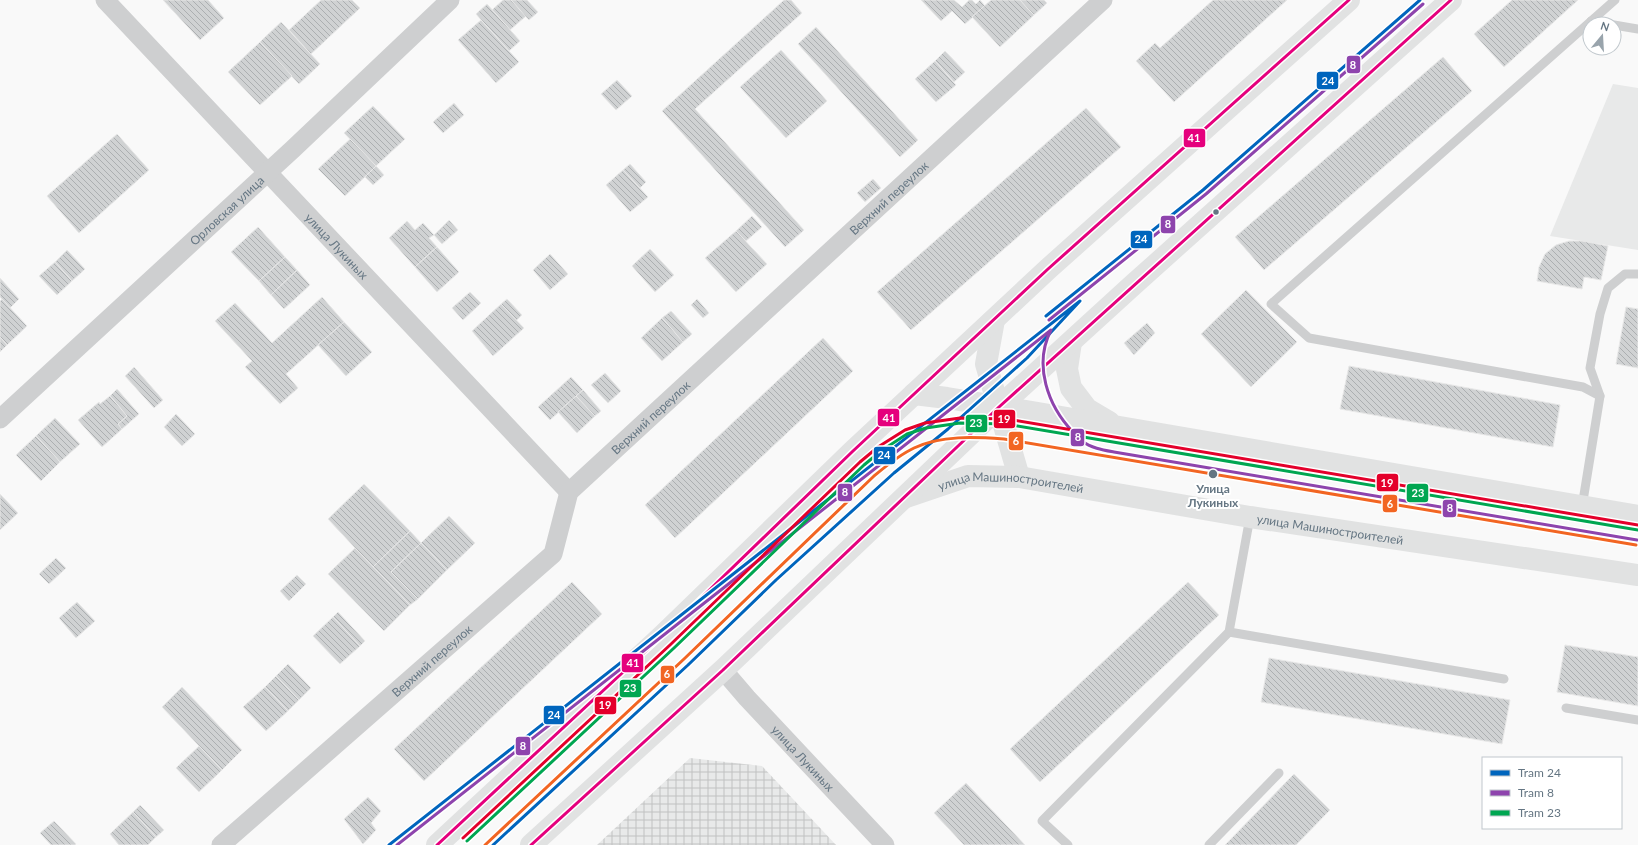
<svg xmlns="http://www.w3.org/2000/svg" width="1638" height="845" font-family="Lato,sans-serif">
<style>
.built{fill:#e8e9e9}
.industrial{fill:url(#industrial-grid)}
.building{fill:url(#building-back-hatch);stroke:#e8e8e8}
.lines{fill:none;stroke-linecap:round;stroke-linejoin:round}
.lane{stroke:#cecfd0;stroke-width:9}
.street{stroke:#cecfd0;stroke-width:19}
.secondary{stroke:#e1e2e2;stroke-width:22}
.primary{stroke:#e1e2e2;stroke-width:22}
.bus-1-casing{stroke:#fff;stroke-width:6}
.bus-1{stroke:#e5007d;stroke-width:3}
.tram-1-casing{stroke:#fff;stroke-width:6}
.tram-2-casing{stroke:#fff;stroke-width:6}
.tram-3-casing{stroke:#fff;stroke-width:6}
.tram-4-casing{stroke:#fff;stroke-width:6}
.tram-5-casing{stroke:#fff;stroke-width:6}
.tram-1{stroke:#0065bd;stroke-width:3}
.tram-2{stroke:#8e44ad;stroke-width:3}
.tram-3{stroke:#00a651;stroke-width:3}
.tram-4{stroke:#f26522;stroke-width:3}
.tram-5{stroke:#e4002b;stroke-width:3}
.bus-dot{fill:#657683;stroke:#fff;stroke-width:1.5}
.labels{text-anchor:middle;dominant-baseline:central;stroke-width:4;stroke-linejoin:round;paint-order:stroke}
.street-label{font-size:12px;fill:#657683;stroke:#fff}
.stop-label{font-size:12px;font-weight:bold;fill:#657683;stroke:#fff}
.line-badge{stroke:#fff;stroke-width:1.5}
.badge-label{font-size:11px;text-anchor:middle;font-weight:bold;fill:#fff}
</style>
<defs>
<pattern id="industrial-grid" width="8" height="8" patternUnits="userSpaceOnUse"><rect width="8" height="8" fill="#e8e9e9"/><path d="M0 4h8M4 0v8" fill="none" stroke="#c0c1c2"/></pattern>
<pattern id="building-back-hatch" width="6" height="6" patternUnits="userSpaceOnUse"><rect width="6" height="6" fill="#d0d2d3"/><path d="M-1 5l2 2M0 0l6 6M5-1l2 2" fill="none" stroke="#acafb1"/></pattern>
</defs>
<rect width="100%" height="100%" fill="#f9f9f9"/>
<path class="built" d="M1613,84L1638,88V250L1550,236Z"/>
<path class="industrial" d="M690,758L762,766L836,845H597Z"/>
<g class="building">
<path d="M163,0H208L224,18L200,40Z"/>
<path d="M321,0H352L360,8L311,54L289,30Z"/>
<path d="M503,0H511L526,16L510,30L492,10Z"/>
<path d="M511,0H527L538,12L529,20Z"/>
<path d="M784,0H791L802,13L695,109L804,230L785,247L662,111Z"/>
<path d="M921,0H954L962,7L969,0H972L976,4L980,0L985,6L965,24L952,11L941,21Z"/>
<path d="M991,0H1020L1034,15L1000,47L972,17Z"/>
<path d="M1020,0H1044L1047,3L1034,15Z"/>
<path d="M1213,0H1287L1174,102L1136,61L1155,43L1160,48Z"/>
<path d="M1512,0H1578L1504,67L1474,34Z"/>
<path d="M487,4L520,41L509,51L476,14Z"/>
<path d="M481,20L519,62L496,83L458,40Z"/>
<path d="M281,22L320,64L299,84L260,42Z"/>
<path d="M816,27L918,140L900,157L798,44Z"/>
<path d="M260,42L292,76L260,105L228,72Z"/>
<path d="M781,50L827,101L786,138L740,87Z"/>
<path d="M945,51L965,72L954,82L935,61Z"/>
<path d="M1443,57L1472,91L1264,270L1235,237Z"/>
<path d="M935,61L956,85L936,102L915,79Z"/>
<path d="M617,80L632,96L616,110L601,94Z"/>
<path d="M454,103L464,115L443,133L433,122Z"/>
<path d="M373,106L405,139L376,166L344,133Z"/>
<path d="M1086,108L1121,147L911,330L877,292Z"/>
<path d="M117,134L149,170L79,233L47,196Z"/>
<path d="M350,139L376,166L345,196L318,169Z"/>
<path d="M630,164L646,182L640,188L623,170Z"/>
<path d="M376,166L384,175L373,185L365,177Z"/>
<path d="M623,170L648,197L630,212L606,185Z"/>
<path d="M873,179L881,188L865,202L857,193Z"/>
<path d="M752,216L762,227L746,241L736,231Z"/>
<path d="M449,220L458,230L442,244L434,235Z"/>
<path d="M407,221L415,230L423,223L434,235L429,238L437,247L415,267L389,238Z"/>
<path d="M258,227L285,257L259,281L231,252Z"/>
<path d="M736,231L767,264L736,292L705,258Z"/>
<path d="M1569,241H1582L1608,246L1601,280L1584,277L1582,289L1537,281L1539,267L1545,254L1556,245Z"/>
<path d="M437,247L459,272L437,292L415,267Z"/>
<path d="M650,249L674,275L655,292L632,266Z"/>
<path d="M67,250L85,269L72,281L55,262Z"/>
<path d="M550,254L568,274L550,290L533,270Z"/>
<path d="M285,257L297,270L271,295L259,281Z"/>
<path d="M55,262L72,281L57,295L39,276Z"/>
<path d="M297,270L310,285L284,309L271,295Z"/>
<path d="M0,278L19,299L10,308L0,297Z"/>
<path d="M1246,290L1297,342L1251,387L1201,334Z"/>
<path d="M470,292L481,303L463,320L452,308Z"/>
<path d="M322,297L344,322L286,374L298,388L280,404L245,367L252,361L215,321L235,303L272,343Z"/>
<path d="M2,299L27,326L7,345L0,337V301Z"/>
<path d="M507,299L522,315L516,321L501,304Z"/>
<path d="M697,299L709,313L703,318L691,305Z"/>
<path d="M501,304L524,328L493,356L472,331Z"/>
<path d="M1626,307L1638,309V368L1616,364Z"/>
<path d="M671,311L692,334L683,342L662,318Z"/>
<path d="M662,318L683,342L662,361L641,338Z"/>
<path d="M344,322L372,352L346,376L318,345Z"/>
<path d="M1147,323L1155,333L1134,355L1124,343Z"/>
<path d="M0,337L7,345L0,352Z"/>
<path d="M823,338L853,371L675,538L645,505Z"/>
<path d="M1349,366L1560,405L1553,447L1340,409Z"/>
<path d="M134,367L163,400L154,408L125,376Z"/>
<path d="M605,373L621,391L608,403L591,385Z"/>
<path d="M571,377L583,390L550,420L538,407Z"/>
<path d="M117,389L139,414L122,429L118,424L127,416L110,396Z"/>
<path d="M583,390L601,411L595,416L576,396Z"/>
<path d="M110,396L127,416L118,424L122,429L102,447L78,420L99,402L100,404Z"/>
<path d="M576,396L595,416L577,433L558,412Z"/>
<path d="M176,414L195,434L182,446L164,427Z"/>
<path d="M55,418L80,444L60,462L36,436Z"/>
<path d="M36,436L60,462L41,481L16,455Z"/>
<path d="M364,484L410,531L373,567L328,519Z"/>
<path d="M0,494L18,513L0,530Z"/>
<path d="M449,516L475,543L447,570L421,543Z"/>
<path d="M410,531L421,543L391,572L418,599L410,605L373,567Z"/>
<path d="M421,543L447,570L418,599L391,572Z"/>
<path d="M355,548L410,605L384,631L328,574Z"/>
<path d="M56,558L66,568L49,584L39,574Z"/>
<path d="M297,575L306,584L289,601L280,591Z"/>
<path d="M572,582L602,614L424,781L394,749Z"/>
<path d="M1188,582L1219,615L1040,782L1010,749Z"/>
<path d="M77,602L95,621L76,638L59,618Z"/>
<path d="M338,612L365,641L360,646L333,617Z"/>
<path d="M333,617L360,646L340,664L313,636Z"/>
<path d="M1565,645L1638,657V706L1557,692Z"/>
<path d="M1269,658L1510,700L1502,744L1261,702Z"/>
<path d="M288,664L311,688L299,700L276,676Z"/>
<path d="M276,676L299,700L288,711L265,687Z"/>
<path d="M182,687L242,750L222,770L162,707Z"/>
<path d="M265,687L288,711L266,731L243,707Z"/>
<path d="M199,746L222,770L199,792L176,768Z"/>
<path d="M1294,774L1330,810L1296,845H1225Z"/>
<path d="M966,783L988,806L1025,845H964L934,813Z"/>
<path d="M368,797L381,811L371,823L376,830L363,844L344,819Z"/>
<path d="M140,805L164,830L156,837L133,812Z"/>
<path d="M133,812L156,837L148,845H119L110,834Z"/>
<path d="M54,821L76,844L75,845H51L40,833Z"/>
</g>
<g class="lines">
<g class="lane">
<path d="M1591,21L1606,24"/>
<path d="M1614,25L1638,29"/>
<path d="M1600,396L1590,368L1600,314L1608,288L1625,274H1638"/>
<path d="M1582,507L1600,396L1583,387L1309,338L1271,304L1615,0"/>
<path d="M1229,632L1504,679"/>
<path d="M1566,708L1638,720"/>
<path d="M1068,845L1042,821L1229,632L1250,517"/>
<path d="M1209,845L1279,773"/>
</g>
<g class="street">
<path id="s1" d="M105,0L569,492"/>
<path id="s2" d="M0,419L293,149L450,0"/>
<path id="s3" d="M723,670L747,698L885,845"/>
<path id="s4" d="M221,845L553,554L569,492L1103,0"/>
</g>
<g class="secondary">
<path d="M994,320L986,364L1019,477"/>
<path d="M1071,342L1067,369L1071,388L1087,409L1109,422"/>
<path d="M914,394L947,398L1038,413L1638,516"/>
<path id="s5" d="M906,497L968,476L1019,477L1250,517L1638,575"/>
</g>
<g class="primary">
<path d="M437,845L663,635L853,451L1048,269L1349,0"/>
<path d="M531,845L723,670L999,407L1134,284L1451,0"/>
</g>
<g class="bus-1-casing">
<g id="bus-1">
<path d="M437,845L663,635L853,451L1048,269L1349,0"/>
<path d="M531,845L723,670L999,407L1451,0"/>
</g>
</g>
<use href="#bus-1" class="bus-1"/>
<g class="tram-1-casing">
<g id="tram-1">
<path d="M1046,316L1203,190L1420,0"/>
<path d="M389,845L1080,301L1027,358L948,429L894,473L776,580L688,665L493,845"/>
</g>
</g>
<g class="tram-2-casing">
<g id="tram-2">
<path d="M1049,320L1206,194L1423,4"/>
<path d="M397,845L1051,330C1033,365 1048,406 1073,432C1076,435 1078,439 1082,441C1091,448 1103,450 1114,452L1637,540"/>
</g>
</g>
<g class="tram-3-casing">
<path id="tram-3" d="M467,841L674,648L864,465L881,451L907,434L926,428L960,423L1006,424L1638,530"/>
</g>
<g class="tram-4-casing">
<path id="tram-4" d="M485,845L684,659L874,476C886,466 899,455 914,448C941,435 975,437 1004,439L1636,545"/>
</g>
<g class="tram-5-casing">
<path id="tram-5" d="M463,838L670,645L860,462L878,447L905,430L925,423L960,418L1007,419L1638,525"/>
</g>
<use href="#tram-1" class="tram-1"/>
<use href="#tram-2" class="tram-2"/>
<use href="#tram-3" class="tram-3"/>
<use href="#tram-4" class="tram-4"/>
<use href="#tram-5" class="tram-5"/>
</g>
<g class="bus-dot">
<circle cx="1216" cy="212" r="3.5"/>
<circle cx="1213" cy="474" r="5"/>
</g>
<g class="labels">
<g class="street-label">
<text stroke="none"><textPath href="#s4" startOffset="940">Верхний переулок</textPath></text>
<text stroke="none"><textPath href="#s2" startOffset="308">Орловская улица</textPath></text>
<text stroke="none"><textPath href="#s1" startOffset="338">улица Лукиных</textPath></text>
<text stroke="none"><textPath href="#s4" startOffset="616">Верхний переулок</textPath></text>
<text stroke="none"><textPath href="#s5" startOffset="108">улица Машиностроителей</textPath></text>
<text stroke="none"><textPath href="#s5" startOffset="432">улица Машиностроителей</textPath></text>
<text stroke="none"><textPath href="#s4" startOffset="280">Верхний переулок</textPath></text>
<text stroke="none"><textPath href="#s3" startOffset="119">улица Лукиных</textPath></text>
</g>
<g class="stop-label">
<text x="1213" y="488">Улица<tspan x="1213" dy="14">Лукиных</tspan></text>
</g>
</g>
<g class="line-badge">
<rect x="1346" y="55" width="15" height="19" rx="4" fill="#8e44ad"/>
<rect x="1316" y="71" width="23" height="19" rx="4" fill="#0065bd"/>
<rect x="1183" y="128" width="23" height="20" rx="4" fill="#e5007d"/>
<rect x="1160" y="215" width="16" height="19" rx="4" fill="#8e44ad"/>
<rect x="1130" y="230" width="23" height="19" rx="4" fill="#0065bd"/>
<rect x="877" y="408" width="23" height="19" rx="4" fill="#e5007d"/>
<rect x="993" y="409" width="23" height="20" rx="4" fill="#e4002b"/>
<rect x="965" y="414" width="23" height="19" rx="4" fill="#00a651"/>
<rect x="1070" y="428" width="15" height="19" rx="4" fill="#8e44ad"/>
<rect x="1008" y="431" width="16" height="20" rx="4" fill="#f26522"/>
<rect x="873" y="446" width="23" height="19" rx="4" fill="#0065bd"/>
<rect x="1376" y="473" width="23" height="19" rx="4" fill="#e4002b"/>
<rect x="837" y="483" width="16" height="19" rx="4" fill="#8e44ad"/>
<rect x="1406" y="483" width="23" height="20" rx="4" fill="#00a651"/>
<rect x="1382" y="494" width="16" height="19" rx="4" fill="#f26522"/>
<rect x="1442" y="499" width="15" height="19" rx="4" fill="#8e44ad"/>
<rect x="621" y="653" width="23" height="20" rx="4" fill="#e5007d"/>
<rect x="660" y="665" width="15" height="19" rx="4" fill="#f26522"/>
<rect x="619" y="679" width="23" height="19" rx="4" fill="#00a651"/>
<rect x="594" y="696" width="23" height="19" rx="4" fill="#e4002b"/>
<rect x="543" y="705" width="22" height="20" rx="4" fill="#0065bd"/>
<rect x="515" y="736" width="16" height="20" rx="4" fill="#8e44ad"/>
</g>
<g class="badge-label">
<text x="1353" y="69">8</text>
<text x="1328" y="85">24</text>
<text x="1194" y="142">41</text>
<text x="1168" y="228">8</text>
<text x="1141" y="243">24</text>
<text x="889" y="422">41</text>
<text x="1004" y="423">19</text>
<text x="976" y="427">23</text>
<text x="1078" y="441">8</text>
<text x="1016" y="445">6</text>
<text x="884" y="459">24</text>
<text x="1387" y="487">19</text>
<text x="845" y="496">8</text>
<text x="1418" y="497">23</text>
<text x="1390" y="508">6</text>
<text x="1450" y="512">8</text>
<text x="633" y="667">41</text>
<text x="667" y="678">6</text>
<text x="630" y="692">23</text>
<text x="605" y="709">19</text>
<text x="554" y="719">24</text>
<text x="523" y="750">8</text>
</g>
<rect x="1482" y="757" width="140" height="72" fill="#ffffff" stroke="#c1c8cd"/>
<rect x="1490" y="770" width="20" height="6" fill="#0065bd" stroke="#c1c8cd"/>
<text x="1518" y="777" font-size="12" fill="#657683">Tram 24</text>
<rect x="1490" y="790" width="20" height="6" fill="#8e44ad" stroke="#c1c8cd"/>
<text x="1518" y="797" font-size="12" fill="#657683">Tram 8</text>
<rect x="1490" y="810" width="20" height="6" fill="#00a651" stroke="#c1c8cd"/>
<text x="1518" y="817" font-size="12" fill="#657683">Tram 23</text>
<g transform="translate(1602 36) rotate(18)"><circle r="19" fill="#ffffff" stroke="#c1c8cd"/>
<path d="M0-3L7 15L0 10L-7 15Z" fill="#99a4ac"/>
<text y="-6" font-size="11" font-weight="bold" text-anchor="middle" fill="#657683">N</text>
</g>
</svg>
